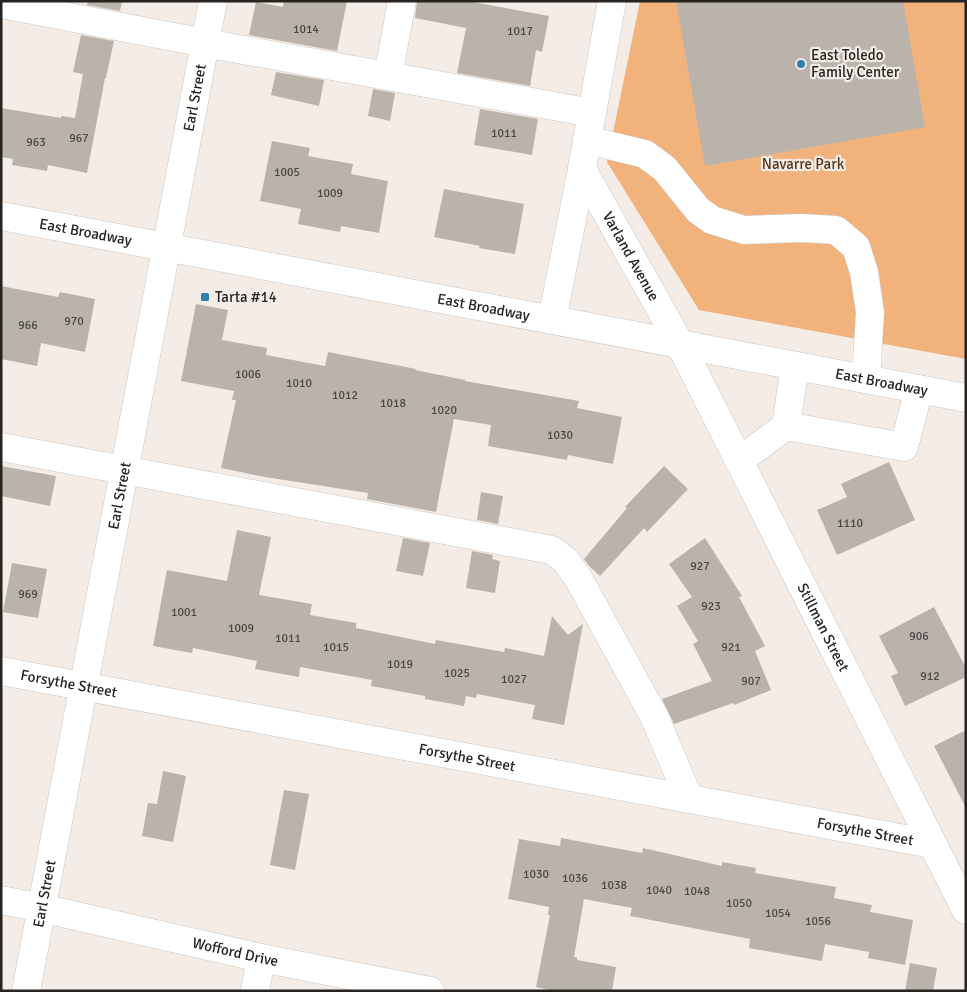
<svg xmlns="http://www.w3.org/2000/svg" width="967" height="992" font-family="Signika,sans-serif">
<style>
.park{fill:#f1b27c}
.building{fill:#bab3ac}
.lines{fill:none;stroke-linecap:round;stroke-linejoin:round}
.minor-casing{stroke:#cdc5bf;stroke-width:29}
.minor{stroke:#fff;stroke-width:28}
.poi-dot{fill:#337eb1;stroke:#f4ece6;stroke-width:2}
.labels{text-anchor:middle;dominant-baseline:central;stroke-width:4.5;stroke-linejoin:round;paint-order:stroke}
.number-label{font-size:12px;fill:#4b4744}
.poi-label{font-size:15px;fill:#262321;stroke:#f4ece6;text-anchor:start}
.street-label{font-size:15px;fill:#262321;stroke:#f4ece6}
.park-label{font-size:15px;fill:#533518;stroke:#f4ece6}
</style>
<rect width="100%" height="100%" fill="#f4ece6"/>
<path class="park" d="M640,1H966V359L699,310L607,162Z"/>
<g class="building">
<path d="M88,1H122L120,11L87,5Z"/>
<path d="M284,1H347L337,51L249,35L256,2L283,7Z"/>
<path d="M417,1H467L549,16L542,52L536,50L530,86L457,73L466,28L415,18Z"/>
<path d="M676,1H903L925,127L705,166Z"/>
<path d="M81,35L114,41L106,78H105L87,173L48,165L47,171L12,165L13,159L1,157V108L61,118V116L75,118L83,74L73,72Z"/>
<path d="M276,72L324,80L319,106L271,95Z"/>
<path d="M373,89L395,93L390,121L368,116Z"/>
<path d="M480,109L538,119L532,155L474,145Z"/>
<path d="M272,141L310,148L308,156L353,164L351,174L388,181L379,233L341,226L340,232L298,224L301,209L260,201Z"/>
<path d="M444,189L524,204L515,254L479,248L480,246L434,237Z"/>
<path d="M1,286L58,297L60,292L95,299L85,352L41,343L37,366L1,359Z"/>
<path d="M196,304L228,310L222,340L267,348L266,355L325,366L328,352L416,369L415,370L465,380V381L579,401L577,408L622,417L613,464L568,455L567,460L488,446L491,425L454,419L436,512L367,499L368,493L265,477L221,468L236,400H232L234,391L181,381Z"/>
<path d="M889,462L915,520L837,555L817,510L847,497L841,484Z"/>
<path d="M1,466L56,476L50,506L1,496Z"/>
<path d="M664,466L688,489L647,532L644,528L600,576L590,567L584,559L627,508L625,507Z"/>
<path d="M481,492L503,496L498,524L477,520Z"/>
<path d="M237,530L271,537L259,595L312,604L310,615L356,623V628L435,644L436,640L504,652L505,648L544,656L552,616L568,635L583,624L564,725L532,719L535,705L477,694L476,698L466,696L464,706L425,699V696L371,686L372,680L300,667L299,677L255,669L257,661L193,648L192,653L153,646L167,570L227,581Z"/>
<path d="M403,538L430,543L423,576L396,571Z"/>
<path d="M705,538L742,596L739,597L765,646L755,651L771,690L734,705L733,703L674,724L662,699L712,681L693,644L698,641L677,606L692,597L669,564Z"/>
<path d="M472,551L493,555L492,559L500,561L495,593L466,588Z"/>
<path d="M12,563L47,569L38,618L3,612Z"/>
<path d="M934,607L966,668V677L905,706L891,676L898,673L879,636Z"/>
<path d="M966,730V808L934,746Z"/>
<path d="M163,771L186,776L173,842L142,836L148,803L157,804Z"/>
<path d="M284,790L309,794L295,870L270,865Z"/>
<path d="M561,838L642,853L643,848L722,866V862L756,868L755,873L836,887L834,898L872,905L870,912L913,920L905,965L868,958L869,952L825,944L822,961L749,948L750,939L630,916L632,908L584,899L574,957H577V960L616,967L612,991H553L536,987L550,915H548L549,907L508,899L519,839L560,846Z"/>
<path d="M910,963L937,968L933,991H905Z"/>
</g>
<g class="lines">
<g class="minor-casing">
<g id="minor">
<path d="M1,4L205,43L592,113"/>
<path d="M388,76L402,1"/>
<path d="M587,140L645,154L665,169L698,210L712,220L744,230L801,228L836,230L856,247L864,272L870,312L866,379"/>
<path id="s1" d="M582,169L680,344L966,910"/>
<path id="s2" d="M1,216L966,398"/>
<path d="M552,320L582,169L612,1"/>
<path d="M795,366L786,426L904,447L919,389"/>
<path d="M1,447L552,550L565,560L577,576L655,718L689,799"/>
<path d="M739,461L786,426"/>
<path id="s3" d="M1,671L932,844"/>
<path id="s4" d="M1,900L41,908L261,958L430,991"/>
<path id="s5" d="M26,991L213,1"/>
<path d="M255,991L261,958"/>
</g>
</g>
<use href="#minor" class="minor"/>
</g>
<g class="poi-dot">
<circle cx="801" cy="64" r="5"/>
<rect x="200" y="292" width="10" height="10" rx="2.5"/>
</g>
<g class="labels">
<g class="number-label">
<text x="306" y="29">1014</text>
<text x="520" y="31">1017</text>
<text x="504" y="133">1011</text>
<text x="79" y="138">967</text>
<text x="36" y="142">963</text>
<text x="287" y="172">1005</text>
<text x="330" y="193">1009</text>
<text x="74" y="321">970</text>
<text x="28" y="325">966</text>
<text x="248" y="374">1006</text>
<text x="299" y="383">1010</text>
<text x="345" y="395">1012</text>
<text x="393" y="403">1018</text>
<text x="444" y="410">1020</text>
<text x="560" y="435">1030</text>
<text x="850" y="523">1110</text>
<text x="700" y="566">927</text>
<text x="28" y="594">969</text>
<text x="711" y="606">923</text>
<text x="184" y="612">1001</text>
<text x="241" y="628">1009</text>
<text x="919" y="636">906</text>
<text x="288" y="638">1011</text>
<text x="336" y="647">1015</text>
<text x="731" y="647">921</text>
<text x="400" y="664">1019</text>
<text x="457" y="673">1025</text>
<text x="930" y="676">912</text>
<text x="514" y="679">1027</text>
<text x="751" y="681">907</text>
<text x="536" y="874">1030</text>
<text x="575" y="878">1036</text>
<text x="614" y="885">1038</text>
<text x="659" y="890">1040</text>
<text x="697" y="891">1048</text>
<text x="739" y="903">1050</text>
<text x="778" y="913">1054</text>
<text x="818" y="921">1056</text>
</g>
<g class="poi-label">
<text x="811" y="55">East Toledo<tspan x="811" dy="17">Family Center</tspan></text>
<text x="215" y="297">Tarta #14</text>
</g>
<g class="street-label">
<text stroke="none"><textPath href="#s5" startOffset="909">Earl Street</textPath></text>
<text stroke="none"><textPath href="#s2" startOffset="86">East Broadway</textPath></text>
<text stroke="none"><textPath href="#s1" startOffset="100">Varland Avenue</textPath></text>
<text stroke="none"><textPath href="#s2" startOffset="491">East Broadway</textPath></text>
<text stroke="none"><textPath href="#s2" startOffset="896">East Broadway</textPath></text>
<text stroke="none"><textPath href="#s5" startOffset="504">Earl Street</textPath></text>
<text stroke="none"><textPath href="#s1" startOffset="518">Stillman Street</textPath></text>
<text stroke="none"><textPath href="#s3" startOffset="69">Forsythe Street</textPath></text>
<text stroke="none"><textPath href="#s3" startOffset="474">Forsythe Street</textPath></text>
<text stroke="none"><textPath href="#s3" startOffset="879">Forsythe Street</textPath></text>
<text stroke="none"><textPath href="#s5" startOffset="99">Earl Street</textPath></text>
<text stroke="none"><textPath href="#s4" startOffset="240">Wofford Drive</textPath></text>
</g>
<g class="park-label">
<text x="803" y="164">Navarre Park</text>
</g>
</g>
<rect width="967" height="992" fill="none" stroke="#262321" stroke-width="5"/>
</svg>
